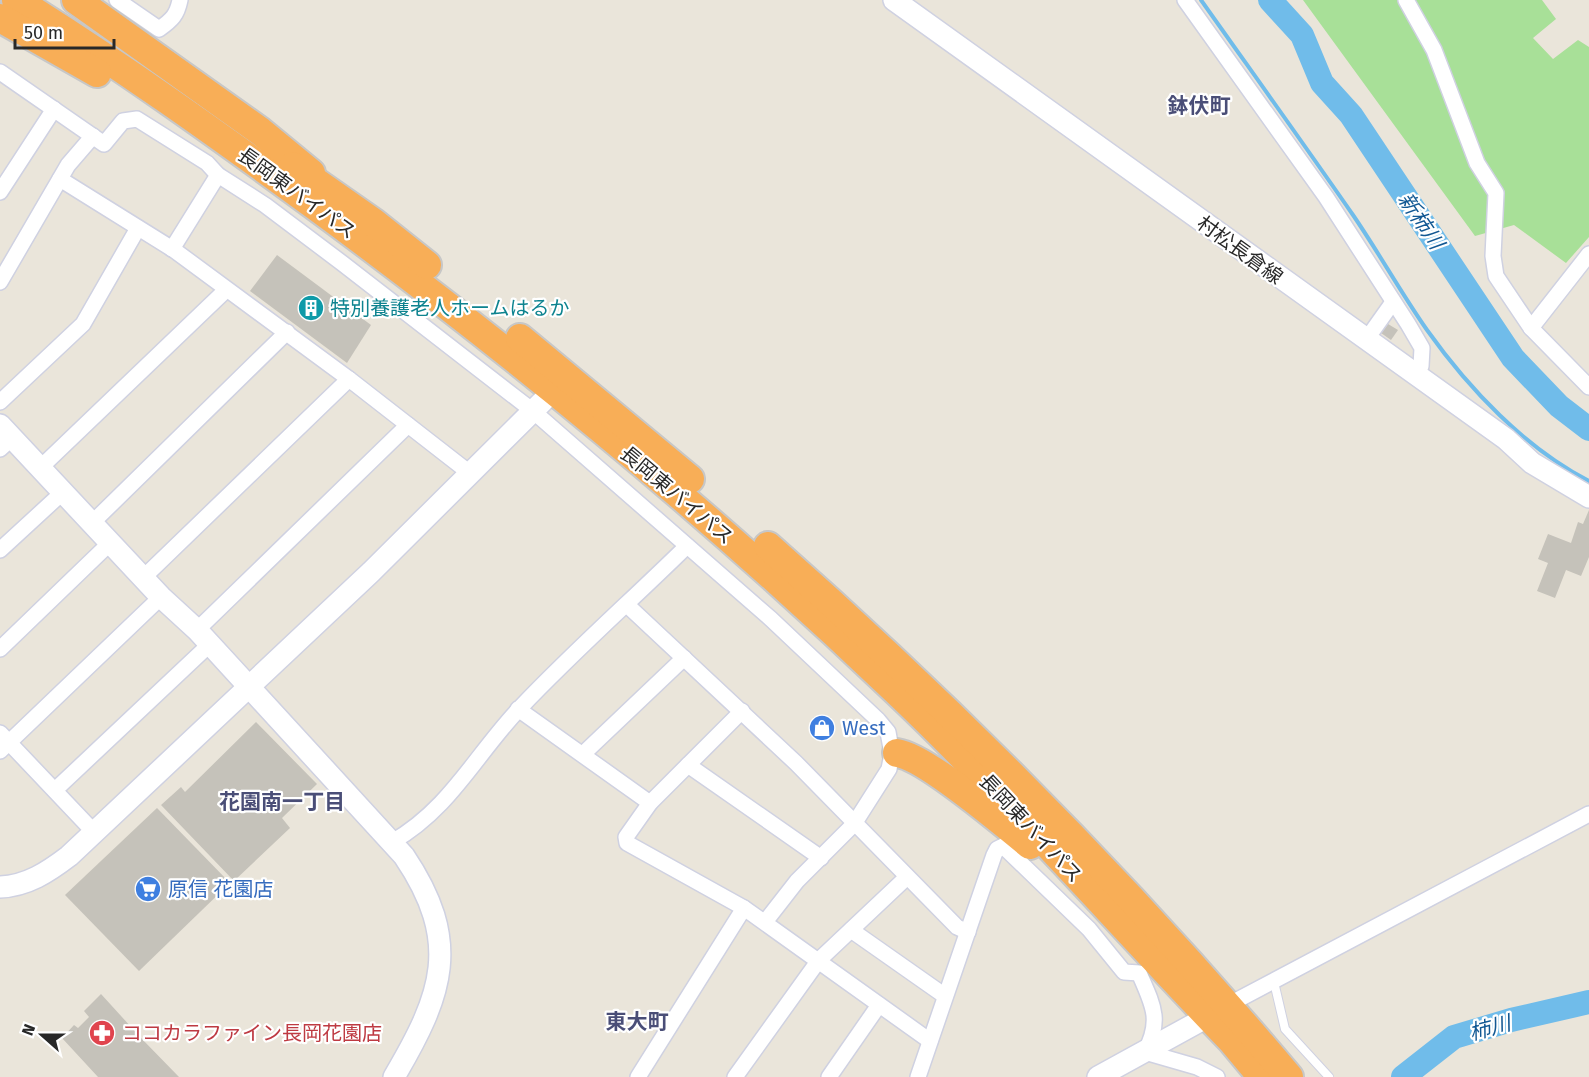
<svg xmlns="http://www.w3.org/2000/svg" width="1589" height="1077" font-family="'Fira Sans','Noto Sans JP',sans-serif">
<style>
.green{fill:#a8e098}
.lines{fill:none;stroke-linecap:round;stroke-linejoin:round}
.stream{stroke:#70bcea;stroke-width:4}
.river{stroke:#70bcea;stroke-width:24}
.building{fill:#c5c2ba}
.lane-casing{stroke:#cfd1e1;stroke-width:10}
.street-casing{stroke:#cfd1e1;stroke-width:18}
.secondary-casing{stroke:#cfd1e1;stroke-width:24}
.highway-casing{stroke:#c7c7c7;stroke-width:32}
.lane{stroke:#fff;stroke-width:8}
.street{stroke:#fff;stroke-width:15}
.secondary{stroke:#fff;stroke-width:21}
.highway{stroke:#f8ae57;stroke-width:28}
.labels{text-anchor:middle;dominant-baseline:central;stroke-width:4.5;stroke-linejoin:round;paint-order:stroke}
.street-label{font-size:20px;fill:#282828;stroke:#fff}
.culture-label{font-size:20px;fill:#0d838f;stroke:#fff;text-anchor:start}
.shop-label{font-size:20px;fill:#366cbe;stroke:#fff;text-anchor:start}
.health-label{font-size:20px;fill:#be3a42;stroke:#fff;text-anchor:start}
.neighbourhood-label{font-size:21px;font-weight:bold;fill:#4a4e77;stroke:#fff}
.water-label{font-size:21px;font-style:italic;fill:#125893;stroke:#fff}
</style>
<rect width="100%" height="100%" fill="#eae5da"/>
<path class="green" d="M1303,0H1542L1556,19L1533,38L1553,59L1578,40L1589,47V237L1566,263L1514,225L1475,236Z"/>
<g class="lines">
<path class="stream" d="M1201,0C1252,72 1303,143 1353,215C1379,253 1401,293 1427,330C1469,389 1525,448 1589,481"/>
<g class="river">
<path d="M1270,0L1302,35L1322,83L1351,115L1513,358L1559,406L1589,429"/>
<path d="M1403,1077L1454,1037L1511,1020L1589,1002"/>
</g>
</g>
<g class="building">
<path d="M277,255L371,325L347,363L250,291Z"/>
<path d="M1388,324L1398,330L1391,340L1381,333Z"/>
<path d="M1589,510V557L1581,576L1566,570L1555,598L1537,591L1548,563L1538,559L1548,534L1571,543L1578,522L1583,524Z"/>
<path d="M256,722L317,784L282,818L290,828L234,881L161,805L181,787L185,792Z"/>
<path d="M157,808L230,883L139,971L65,895Z"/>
<path d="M101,994L142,1039L179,1077H98L62,1038L74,1025L78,1028L89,1017L84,1011Z"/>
</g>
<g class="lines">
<g class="lane-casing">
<path id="lane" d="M1274,982L1285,1029L1329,1077"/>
</g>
<g class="street-casing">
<g id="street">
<path d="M117,0L159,29C172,20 177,15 180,0"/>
<path d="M1185,0L1326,197L1408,324L1422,348L1421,366L1416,374"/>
<path d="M1406,0L1434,50L1477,163L1496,193L1493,256L1496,276L1531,328L1589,387"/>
<path d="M0,72L104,144L123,121L137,119L207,163L218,175L265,205L342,263L533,411L771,619L878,720L888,732L892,754L897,753"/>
<path d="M60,179L174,250L349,379L471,474"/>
<path d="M0,192L54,109"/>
<path d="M172,249L218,175"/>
<path d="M0,282L68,165L93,136"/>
<path d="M1531,328L1589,254"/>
<path d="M1366,340L1393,302"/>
<path d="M0,402L83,324L138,228"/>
<path d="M0,449L12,438"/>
<path d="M39,469L226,290"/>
<path d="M92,523L287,332"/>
<path d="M0,550L62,493"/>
<path d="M144,577L349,379"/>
<path d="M627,605L796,763L957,927L968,932"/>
<path d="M197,630L408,425"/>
<path d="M0,649L110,543"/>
<path d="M518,709L650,803"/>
<path d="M742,711L650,803L626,837L627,843L744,908L930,1041"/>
<path d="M0,733L93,831"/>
<path d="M0,751L161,597"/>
<path d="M583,754L684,658"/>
<path d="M688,765L821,858"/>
<path d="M55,790L209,645"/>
<path d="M392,842C450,809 476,754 520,708C573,652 632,600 687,546"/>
<path d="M765,922L797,881L854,824L889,769L892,754"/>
<path d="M851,930L945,996"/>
<path d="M1228,1005L1589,814"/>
<path d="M638,1077L744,908"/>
<path d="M735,1077L819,960L907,877"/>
<path d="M829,1077L879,1005"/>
<path d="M918,1077L994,855L997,849L1003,846L1089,929L1124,972L1139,973C1153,1005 1162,1020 1145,1052L1197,1067L1217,1077"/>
</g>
</g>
<g class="secondary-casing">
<g id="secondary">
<path d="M894,0L1506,439L1532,463L1589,497"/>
<path d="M0,425L161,597L197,630L404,856C462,942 443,994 394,1077"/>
<path d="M0,887C27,886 48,872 69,856L371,572L545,399"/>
<path d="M1098,1077L1220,1010"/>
</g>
</g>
<g class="highway-casing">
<g id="highway">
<path d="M16,0C119,64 218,135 315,206C519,356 714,517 897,692C1014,803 1120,925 1232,1041L1262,1077"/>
<path d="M76,0L260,131L311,173"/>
<path d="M0,18L97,73"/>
<path d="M293,166L373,222L427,265"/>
<path d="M520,338L690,479"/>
<path d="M768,546C955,711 1129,887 1289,1077"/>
<path d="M897,753C926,757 1004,824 1030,845"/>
</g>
</g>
<use href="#lane" class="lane"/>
<use href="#street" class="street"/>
<use href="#secondary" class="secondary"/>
<use href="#highway" class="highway"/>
</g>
<defs>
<g id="building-disc" transform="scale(1.35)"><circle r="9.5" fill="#0f9aa8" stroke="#fff"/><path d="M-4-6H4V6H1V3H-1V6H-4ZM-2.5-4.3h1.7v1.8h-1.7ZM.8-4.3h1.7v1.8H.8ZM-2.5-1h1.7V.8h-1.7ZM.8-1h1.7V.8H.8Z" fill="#fff"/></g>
<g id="shop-disc" transform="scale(1.35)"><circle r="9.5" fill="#3f7fe0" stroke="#fff"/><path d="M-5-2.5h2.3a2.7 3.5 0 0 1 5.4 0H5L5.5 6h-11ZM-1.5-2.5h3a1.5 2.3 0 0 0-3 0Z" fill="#fff"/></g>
<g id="supermarket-disc" transform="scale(1.35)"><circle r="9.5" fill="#3f7fe0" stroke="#fff"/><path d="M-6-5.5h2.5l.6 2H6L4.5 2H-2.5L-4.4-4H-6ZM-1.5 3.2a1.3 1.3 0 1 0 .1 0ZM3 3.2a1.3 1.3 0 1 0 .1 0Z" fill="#fff"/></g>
<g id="pharmacy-disc" transform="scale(1.35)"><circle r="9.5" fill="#e0444e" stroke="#fff"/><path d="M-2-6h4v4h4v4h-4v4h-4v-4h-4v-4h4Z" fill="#fff"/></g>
</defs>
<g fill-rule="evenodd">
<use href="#building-disc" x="311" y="308"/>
<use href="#shop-disc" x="822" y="728"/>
<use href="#supermarket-disc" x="148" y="889"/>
<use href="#pharmacy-disc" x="102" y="1033"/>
</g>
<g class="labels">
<g class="street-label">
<text transform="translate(297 193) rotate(36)">長岡東バイパス</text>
<text transform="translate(1240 250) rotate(36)">村松長倉線</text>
<text transform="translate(677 495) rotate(40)">長岡東バイパス</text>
<text transform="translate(1031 828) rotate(47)">長岡東バイパス</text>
</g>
<g class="culture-label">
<text x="330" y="308">特別養護老人ホームはるか</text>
</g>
<g class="shop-label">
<text x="842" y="728">West</text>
<text x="168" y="889">原信 花園店</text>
</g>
<g class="health-label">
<text x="122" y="1033">ココカラファイン長岡花園店</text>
</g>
<g class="neighbourhood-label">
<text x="1199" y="106">鉢伏町</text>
<text x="282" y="802">花園南一丁目</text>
<text x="637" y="1022">東大町</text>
</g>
<g class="water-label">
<text transform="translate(1421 221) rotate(56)">新柿川</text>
<text transform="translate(1490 1028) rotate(-15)">柿川</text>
</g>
</g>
<g transform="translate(42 1035) rotate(291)" stroke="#ffffff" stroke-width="4.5" paint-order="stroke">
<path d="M0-4.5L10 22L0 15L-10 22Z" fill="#282828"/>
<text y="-9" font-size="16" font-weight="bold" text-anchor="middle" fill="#282828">N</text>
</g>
<path d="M15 39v9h99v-9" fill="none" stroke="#282828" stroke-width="3"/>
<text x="24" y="39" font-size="18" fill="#282828" stroke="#ffffff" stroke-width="4.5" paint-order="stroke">50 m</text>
</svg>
